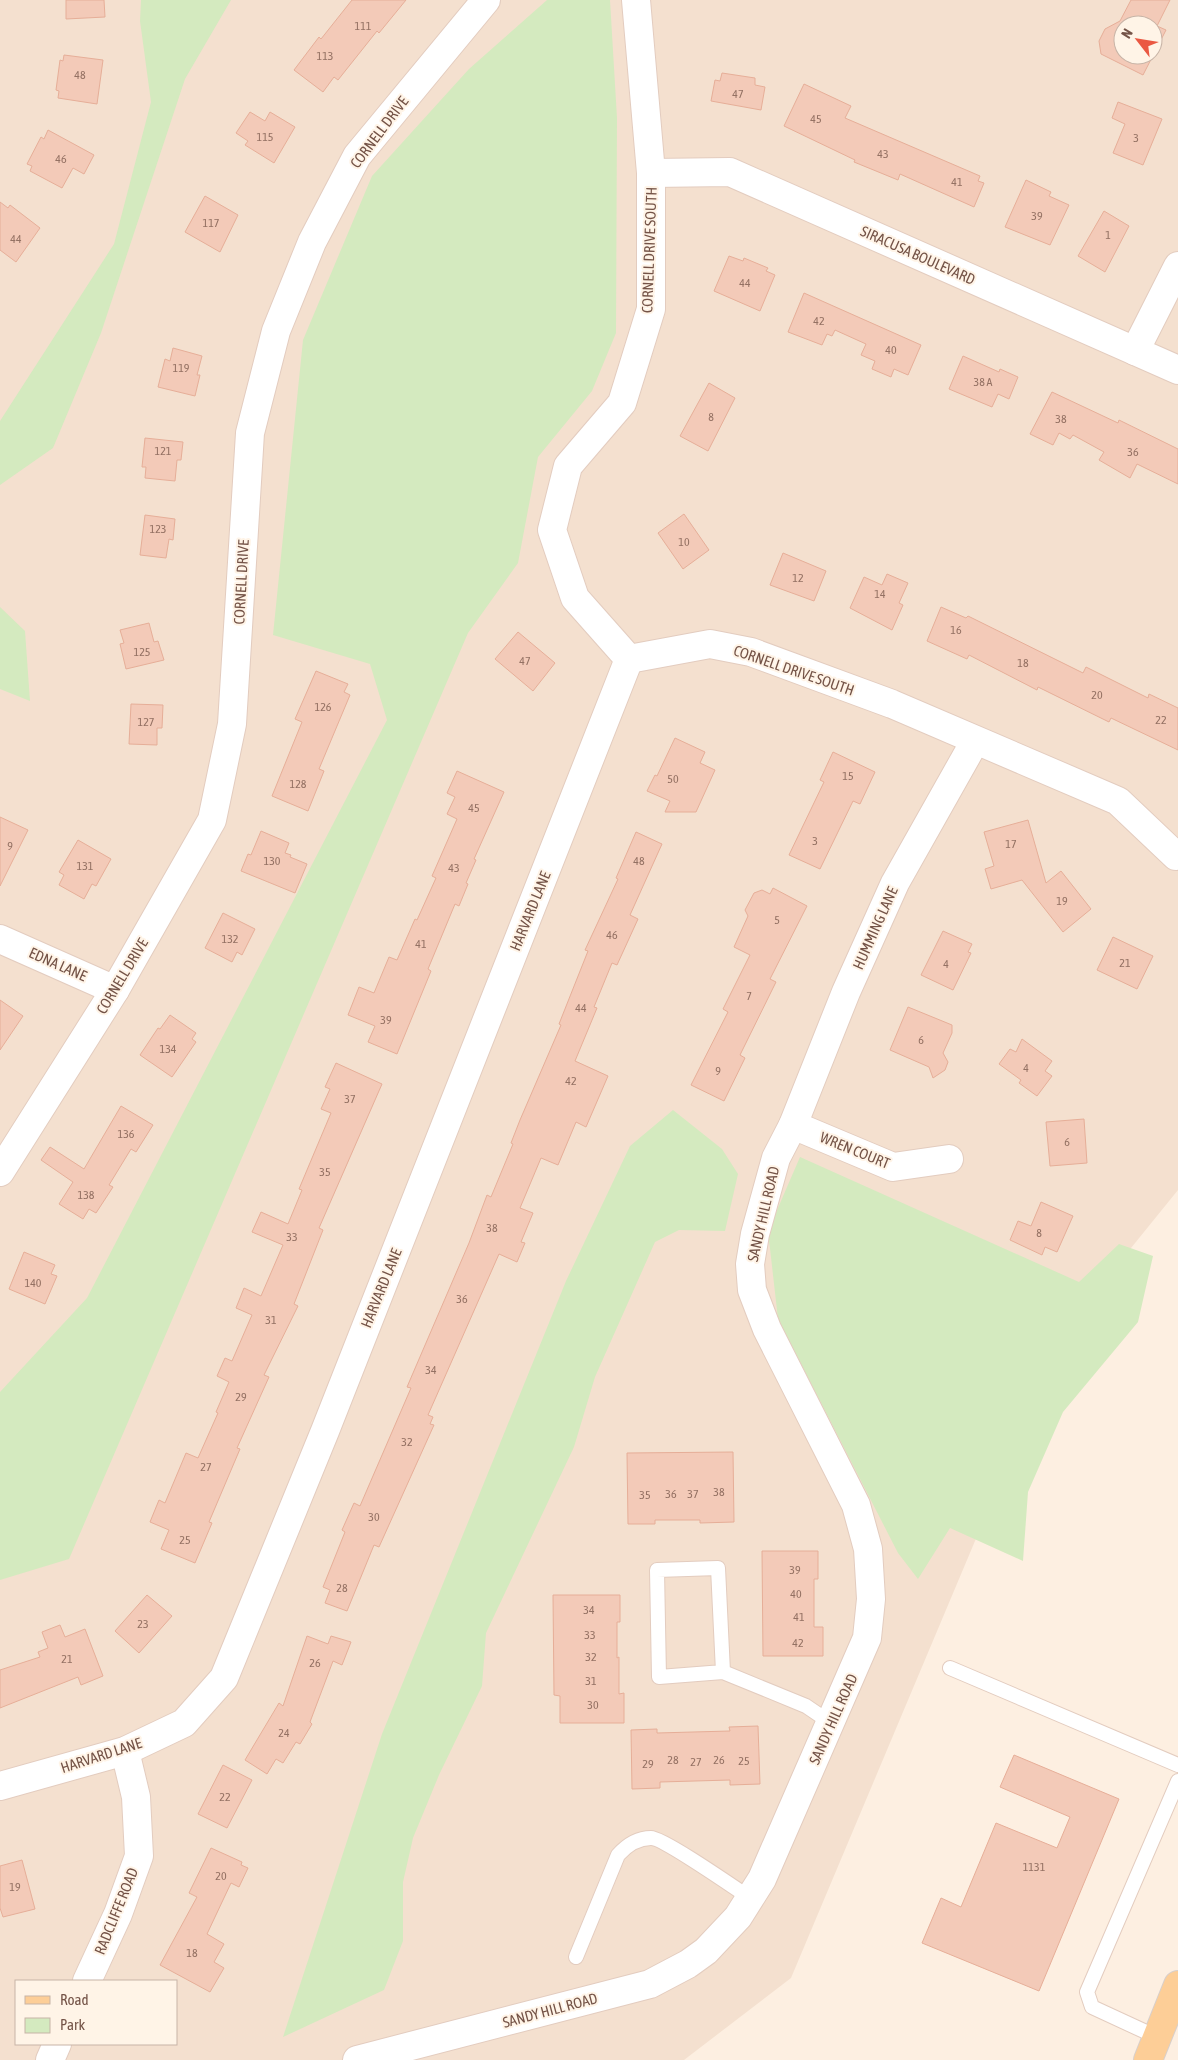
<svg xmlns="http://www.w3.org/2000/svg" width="1178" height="2060" font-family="'Asap Condensed',sans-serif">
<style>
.residential{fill:#f4e0cf;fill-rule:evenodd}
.green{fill:#d4eabf}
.building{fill:#f3cab8;stroke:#e6ae98;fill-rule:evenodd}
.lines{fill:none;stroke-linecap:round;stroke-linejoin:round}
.lane-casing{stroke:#e3ccbf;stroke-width:16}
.street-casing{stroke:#e3ccbf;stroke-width:30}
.primary-casing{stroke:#d8cfcb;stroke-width:30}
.lane{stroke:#fff;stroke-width:14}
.street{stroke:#fff;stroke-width:28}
.primary{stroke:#fdce97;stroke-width:28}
.labels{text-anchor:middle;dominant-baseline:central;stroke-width:4;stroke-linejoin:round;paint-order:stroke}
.number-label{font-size:12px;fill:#947163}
.street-label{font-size:15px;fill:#745347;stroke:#fff4e7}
</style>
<rect width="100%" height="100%" fill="#fdefe1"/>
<path class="residential" d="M0,0H1178V1190L1063,1332L791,1978L684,2060H0ZM1123,25H1153V55H1123ZM16,1981H176V2044H16Z"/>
<g class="green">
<path d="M141,0H231L185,79L101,333L53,448L0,485V421L114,244L151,102L140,21Z"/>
<path d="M547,0H610L617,118L616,333L592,391L538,457L518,563L468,633L69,1559L0,1580V1392L87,1298L387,720L370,664L273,635L303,340L372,176L469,69Z"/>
<path d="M0,607L25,631L30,701L0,689Z"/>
<path d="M673,1110L722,1149L738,1174L725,1231L679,1230L655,1242L595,1377L574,1447L486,1633L482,1686L439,1775L413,1838L403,1882V1941L384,1990L283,2037L382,1734L566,1281L630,1146Z"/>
<path d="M800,1157L1079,1282L1119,1244L1153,1256L1138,1322L1063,1412L1028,1492L1023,1561L950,1528L918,1579L898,1553L778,1319L768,1231Z"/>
</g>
<g class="building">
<path d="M66,0H104L105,17L66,19Z"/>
<path d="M352,0H406L379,33L377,31L338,80L334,77L323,92L294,70L319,37L321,39Z"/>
<path d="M1131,0H1170L1157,26L1166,30L1143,75L1101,54L1099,41L1105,29L1120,21ZM1123,25H1153V55H1123Z"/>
<path d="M64,55L103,60L97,104L58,98L59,91L56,90L60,60L63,61Z"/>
<path d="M722,73L755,78V85L765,87L761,110L711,101L715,80L720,81Z"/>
<path d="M804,84L851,106L845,118L980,176L978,181L984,183L974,207L900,174L898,180L854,162L855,160L784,126Z"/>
<path d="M1118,102L1162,119L1143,165L1113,153L1125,124L1112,118Z"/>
<path d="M250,112L265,121L270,112L295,127L274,163L245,145L248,141L236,133Z"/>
<path d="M48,130L94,155L84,174L73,168L62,188L30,171L32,166L27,164L41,137L44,139Z"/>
<path d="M1026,180L1051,192L1049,196L1069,205L1050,245L1005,227Z"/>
<path d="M205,196L238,215L220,252L185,232Z"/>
<path d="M0,202L8,208L10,205L40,228L16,262L0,250Z"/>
<path d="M1104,211L1129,226L1105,272L1078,256Z"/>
<path d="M729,256L743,261L744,258L768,268L766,271L775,275L760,311L714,291Z"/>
<path d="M804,293L921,345L908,375L894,369L891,377L872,369L875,361L861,355L866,344L835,330L832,336L827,334L822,345L788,332Z"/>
<path d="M173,348L202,356L197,375H200L195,396L158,387L165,359L170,361Z"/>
<path d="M963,356L999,372L1000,369L1018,377L1009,399L998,394L992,407L949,389Z"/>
<path d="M709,383L735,398L708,451L680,436Z"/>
<path d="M1052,392L1118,423L1119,420L1178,449V484L1137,464L1130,478L1099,460L1104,452L1073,435L1070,439L1059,433L1053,445L1030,434Z"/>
<path d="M145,438L183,442L181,460H177L175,481L145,478L146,467H142Z"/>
<path d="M684,514L709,550L683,569L658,533Z"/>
<path d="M145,515L175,519L173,540L169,539L166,558L140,555Z"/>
<path d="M783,553L826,571L814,601L770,585Z"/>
<path d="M887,574L908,583L899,603L903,605L892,630L850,608L864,577L882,585Z"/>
<path d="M941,607L966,618L968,616L1083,673L1086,667L1148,698L1149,694L1178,708V750L1111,718L1109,722L1038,687L1037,690L969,655L967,659L927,641Z"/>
<path d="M149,623L154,642L158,641L164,660L126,669L120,644L124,643L120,630Z"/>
<path d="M518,632L555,663L533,691L495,659Z"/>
<path d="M316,671L348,684L344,692L350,695L319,769L324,771L308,811L272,796L302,722L295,719Z"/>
<path d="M131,704L163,705L162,728H157V745L129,744Z"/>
<path d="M675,738L705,752L700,763L715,770L696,812H665L670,801L647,791L655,775L657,776Z"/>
<path d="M833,752L875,772L860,804L853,801L820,869L789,855L824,782L820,780Z"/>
<path d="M457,771L504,792L474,859L476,860L466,883L468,884L459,906L455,904L428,969L431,971L397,1054L368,1042L375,1026L348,1015L359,987L374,993L389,957L397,960L415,919L417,920L436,878L432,876L457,819L447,814L455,797L447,793Z"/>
<path d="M0,817L28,830L0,886Z"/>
<path d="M1028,820L1046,883L1061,871L1091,909L1063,932L1022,880L991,889L985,869L994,866L984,832Z"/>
<path d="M261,831L289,843L285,853L291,855L290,857L307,864L295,893L241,871L248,854L251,855Z"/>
<path d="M636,832L662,844L630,915L638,919L617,965L612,963L594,1007L597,1008L575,1061L608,1076L586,1127L576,1122L558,1165L541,1158L520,1208L533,1213L521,1242L525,1243L517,1262L499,1254L428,1415L433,1417L430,1424L434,1425L379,1547L374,1545L347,1611L325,1603L330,1590L323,1587L345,1532L342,1530L354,1503L360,1506L411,1388L407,1387L469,1243L487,1195L491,1197L513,1144L511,1143L520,1120L561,1025L559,1024L588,951L585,950L618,879L616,878Z"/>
<path d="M78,840L111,859L96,886L92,884L84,899L59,885L64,875L59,872Z"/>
<path d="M773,888L807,906L770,979L776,982L740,1055L745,1058L724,1101L691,1085L728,1012L723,1009L750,955L734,947L748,916L745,910L754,893L762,890L770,894Z"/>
<path d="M223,913L255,929L242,955L237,952L232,962L205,948Z"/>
<path d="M943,931L972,944L968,952L971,953L953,990L921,975Z"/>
<path d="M1113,937L1153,956L1137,989L1097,970Z"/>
<path d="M0,1000L23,1016L0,1050Z"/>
<path d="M908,1007L952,1025V1033L943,1053L948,1062L945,1070L933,1078L929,1067L890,1050Z"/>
<path d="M170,1015L196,1033L192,1039L196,1042L172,1077L140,1055L158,1028L160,1029Z"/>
<path d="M1022,1039L1052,1061L1045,1071L1052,1076L1037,1096L1019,1083L1021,1080L999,1064L1010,1049L1016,1052Z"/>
<path d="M336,1063L382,1084L319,1228L323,1230L294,1304L298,1306L264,1375L269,1377L237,1448L240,1449L209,1522L212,1523L195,1563L161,1549L169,1530L150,1522L159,1500L165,1503L186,1453L198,1458L218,1413L216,1412L229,1382L217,1376L225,1358L232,1361L252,1315L236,1308L244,1288L261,1296L283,1245L252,1232L261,1212L288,1224L302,1190L299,1189L331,1113L321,1109L330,1089L325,1087Z"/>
<path d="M121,1106L153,1125L136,1152L131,1149L109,1185L113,1187L96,1213L89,1209L83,1219L59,1204L73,1182L41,1160L50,1147L84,1169Z"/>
<path d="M1084,1119L1087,1163L1050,1166L1046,1122Z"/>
<path d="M1041,1202L1073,1216L1057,1252L1045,1247L1042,1255L1010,1240L1018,1221L1031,1226Z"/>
<path d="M24,1252L55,1265L51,1274L57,1276L45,1304L9,1289Z"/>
<path d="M733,1452L734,1522L700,1523V1520H655V1524H628L627,1453Z"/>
<path d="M762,1551H818V1579H814V1627H823V1656H763Z"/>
<path d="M147,1595L172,1616L139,1653L115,1631Z"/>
<path d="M553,1595H620V1622H617V1658L619,1657V1694L624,1693V1723H560V1696L554,1695Z"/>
<path d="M60,1625L65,1637L85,1629L103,1676L81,1685L78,1677L0,1708V1670L40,1657L38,1652L48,1648L42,1632Z"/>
<path d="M307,1636L328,1644L331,1636L351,1642L342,1665L333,1661L310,1722L312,1724L300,1744L296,1742L283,1763L276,1759L267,1774L245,1760L279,1703L283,1706Z"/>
<path d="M758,1726L760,1784L730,1785V1780L660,1782V1788L632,1789L631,1730L657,1729V1733L693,1732L730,1731L729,1727Z"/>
<path d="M1014,1755L1119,1799L1039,1991L922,1943L941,1898L961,1907L996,1823L1057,1848L1070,1817L1000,1787Z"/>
<path d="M223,1765L252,1780L227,1828L198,1814Z"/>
<path d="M211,1848L242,1862L241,1865L248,1868L239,1887L231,1883L207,1934L224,1944L214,1962L224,1968L210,1992L160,1965L197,1897L189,1893Z"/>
<path d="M22,1860L35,1909L3,1917L0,1908V1866Z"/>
</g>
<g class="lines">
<g class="lane-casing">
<g id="lane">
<path d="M950,1668L1178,1765"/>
<path d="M723,1672L659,1677L657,1570L718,1568L723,1672L806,1706L831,1723"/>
<path d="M576,1957L618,1855C627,1845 637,1838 651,1838C663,1838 735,1888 750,1898"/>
<path d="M1157,2037L1092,2007L1087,1992L1178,1781"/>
</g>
</g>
<g class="street-casing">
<g id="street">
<path d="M651,173L730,172L1178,370"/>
<path d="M1135,351L1178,266"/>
<path d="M629,659L575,598L552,530L568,466L622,403L651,309V173L636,0"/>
<path d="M629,659L710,644L751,652L892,704L1118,801L1176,856"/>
<path d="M0,939L115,990"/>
<path d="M793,1125L893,1167L949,1159"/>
<path d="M0,1172L115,990L212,820L232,724L250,433L276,331L312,242L357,156L486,0"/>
<path d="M0,1786L125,1751L184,1723L224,1678L325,1431L629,659"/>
<path d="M87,1981L118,1914L139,1856L136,1797L125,1751"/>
<path d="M50,2060L57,2044"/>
<path d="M357,2060L650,1984L688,1964L706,1951L738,1917L762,1879L867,1638L871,1599L868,1549L856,1505L767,1329L752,1290L750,1264L755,1234L776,1158L793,1125L846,992L895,883L975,741"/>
</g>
</g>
<g class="primary-casing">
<path id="primary" d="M1148,2060L1178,1985"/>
</g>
<use href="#lane" class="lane"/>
<use href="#street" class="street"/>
<use href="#primary" class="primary"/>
</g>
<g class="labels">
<g class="number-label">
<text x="363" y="26">111</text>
<text x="325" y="56">113</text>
<text x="80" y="75">48</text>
<text x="738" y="94">47</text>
<text x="816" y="119">45</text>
<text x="265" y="137">115</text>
<text x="1136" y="138">3</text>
<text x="883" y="154">43</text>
<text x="61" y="159">46</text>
<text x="957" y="182">41</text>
<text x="1037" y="216">39</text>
<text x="211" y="223">117</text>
<text x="1108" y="235">1</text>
<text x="16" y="239">44</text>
<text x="745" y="283">44</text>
<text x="819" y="321">42</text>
<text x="891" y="350">40</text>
<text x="181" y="368">119</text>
<text x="983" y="382">38 A</text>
<text x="711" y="417">8</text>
<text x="1061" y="419">38</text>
<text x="163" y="451">121</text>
<text x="1133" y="452">36</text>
<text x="158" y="529">123</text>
<text x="684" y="542">10</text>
<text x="798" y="578">12</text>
<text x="880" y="594">14</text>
<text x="956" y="630">16</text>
<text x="142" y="652">125</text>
<text x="525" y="661">47</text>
<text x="1023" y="663">18</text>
<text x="1097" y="695">20</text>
<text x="323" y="707">126</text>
<text x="1161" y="720">22</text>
<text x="146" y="722">127</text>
<text x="848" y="776">15</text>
<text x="673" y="779">50</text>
<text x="298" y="784">128</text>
<text x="474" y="808">45</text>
<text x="815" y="841">3</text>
<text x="1011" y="844">17</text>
<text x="10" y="846">9</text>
<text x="272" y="861">130</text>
<text x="639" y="861">48</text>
<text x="85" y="866">131</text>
<text x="454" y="868">43</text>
<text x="1062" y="901">19</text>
<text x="777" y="920">5</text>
<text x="612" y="935">46</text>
<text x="230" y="939">132</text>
<text x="421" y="944">41</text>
<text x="1125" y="963">21</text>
<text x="946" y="964">4</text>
<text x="749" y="996">7</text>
<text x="581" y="1008">44</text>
<text x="386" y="1020">39</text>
<text x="921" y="1040">6</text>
<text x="168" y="1049">134</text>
<text x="1026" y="1068">4</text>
<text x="718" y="1071">9</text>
<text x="571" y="1081">42</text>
<text x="350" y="1099">37</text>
<text x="126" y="1134">136</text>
<text x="1067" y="1142">6</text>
<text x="325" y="1172">35</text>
<text x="86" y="1195">138</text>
<text x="492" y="1228">38</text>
<text x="1039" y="1233">8</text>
<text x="292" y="1237">33</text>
<text x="33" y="1283">140</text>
<text x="462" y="1299">36</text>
<text x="271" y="1320">31</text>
<text x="431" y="1370">34</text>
<text x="241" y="1397">29</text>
<text x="407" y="1442">32</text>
<text x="206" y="1467">27</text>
<text x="719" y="1492">38</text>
<text x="671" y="1494">36</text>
<text x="693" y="1494">37</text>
<text x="645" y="1495">35</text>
<text x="374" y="1517">30</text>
<text x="185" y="1540">25</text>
<text x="795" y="1570">39</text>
<text x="342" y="1588">28</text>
<text x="796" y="1594">40</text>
<text x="589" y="1610">34</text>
<text x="799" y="1617">41</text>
<text x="143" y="1624">23</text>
<text x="590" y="1635">33</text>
<text x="798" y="1643">42</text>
<text x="591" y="1657">32</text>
<text x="67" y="1659">21</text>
<text x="315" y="1663">26</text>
<text x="591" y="1681">31</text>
<text x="593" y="1705">30</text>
<text x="284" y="1733">24</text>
<text x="673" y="1760">28</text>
<text x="719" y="1760">26</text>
<text x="744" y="1761">25</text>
<text x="696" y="1762">27</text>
<text x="648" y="1764">29</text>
<text x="225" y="1797">22</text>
<text x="1034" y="1867">1131</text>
<text x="221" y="1876">20</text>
<text x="15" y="1887">19</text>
<text x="192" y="1953">18</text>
</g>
<g class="street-label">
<text transform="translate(379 132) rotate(-53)">CORNELL DRIVE</text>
<text transform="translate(649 250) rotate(-88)">CORNELL DRIVE SOUTH</text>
<text transform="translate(918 255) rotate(24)">SIRACUSA BOULEVARD</text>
<text transform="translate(241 582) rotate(-87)">CORNELL DRIVE</text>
<text transform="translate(794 670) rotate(19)">CORNELL DRIVE SOUTH</text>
<text transform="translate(530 911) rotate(-68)">HARVARD LANE</text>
<text transform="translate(875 928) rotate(-66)">HUMMING LANE</text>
<text transform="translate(58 964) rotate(24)">EDNA LANE</text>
<text transform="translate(122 976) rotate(-59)">CORNELL DRIVE</text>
<text transform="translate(855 1150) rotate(22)">WREN COURT</text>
<text transform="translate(763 1214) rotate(-77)">SANDY HILL ROAD</text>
<text transform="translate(381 1288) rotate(-68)">HARVARD LANE</text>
<text transform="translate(833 1719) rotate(-66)">SANDY HILL ROAD</text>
<text transform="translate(101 1755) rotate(-18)">HARVARD LANE</text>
<text transform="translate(116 1911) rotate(-68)">RADCLIFFE ROAD</text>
<text transform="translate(550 2010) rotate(-15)">SANDY HILL ROAD</text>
</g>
</g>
<rect x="15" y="1980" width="162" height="65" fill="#fff4e7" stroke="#c7b4a7"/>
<rect x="25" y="1996" width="25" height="8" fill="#fdce97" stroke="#c7b4a7"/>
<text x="60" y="2005" font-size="15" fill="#745347">Road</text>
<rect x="25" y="2018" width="25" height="15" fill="#d4eabf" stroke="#c7b4a7"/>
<text x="60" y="2030" font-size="15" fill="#745347">Park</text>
<g transform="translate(1138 40) rotate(301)"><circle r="24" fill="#fff4e7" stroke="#c7b4a7"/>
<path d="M0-4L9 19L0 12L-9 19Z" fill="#ea5842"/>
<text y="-8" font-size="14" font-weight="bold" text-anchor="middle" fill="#745347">N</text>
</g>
</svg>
